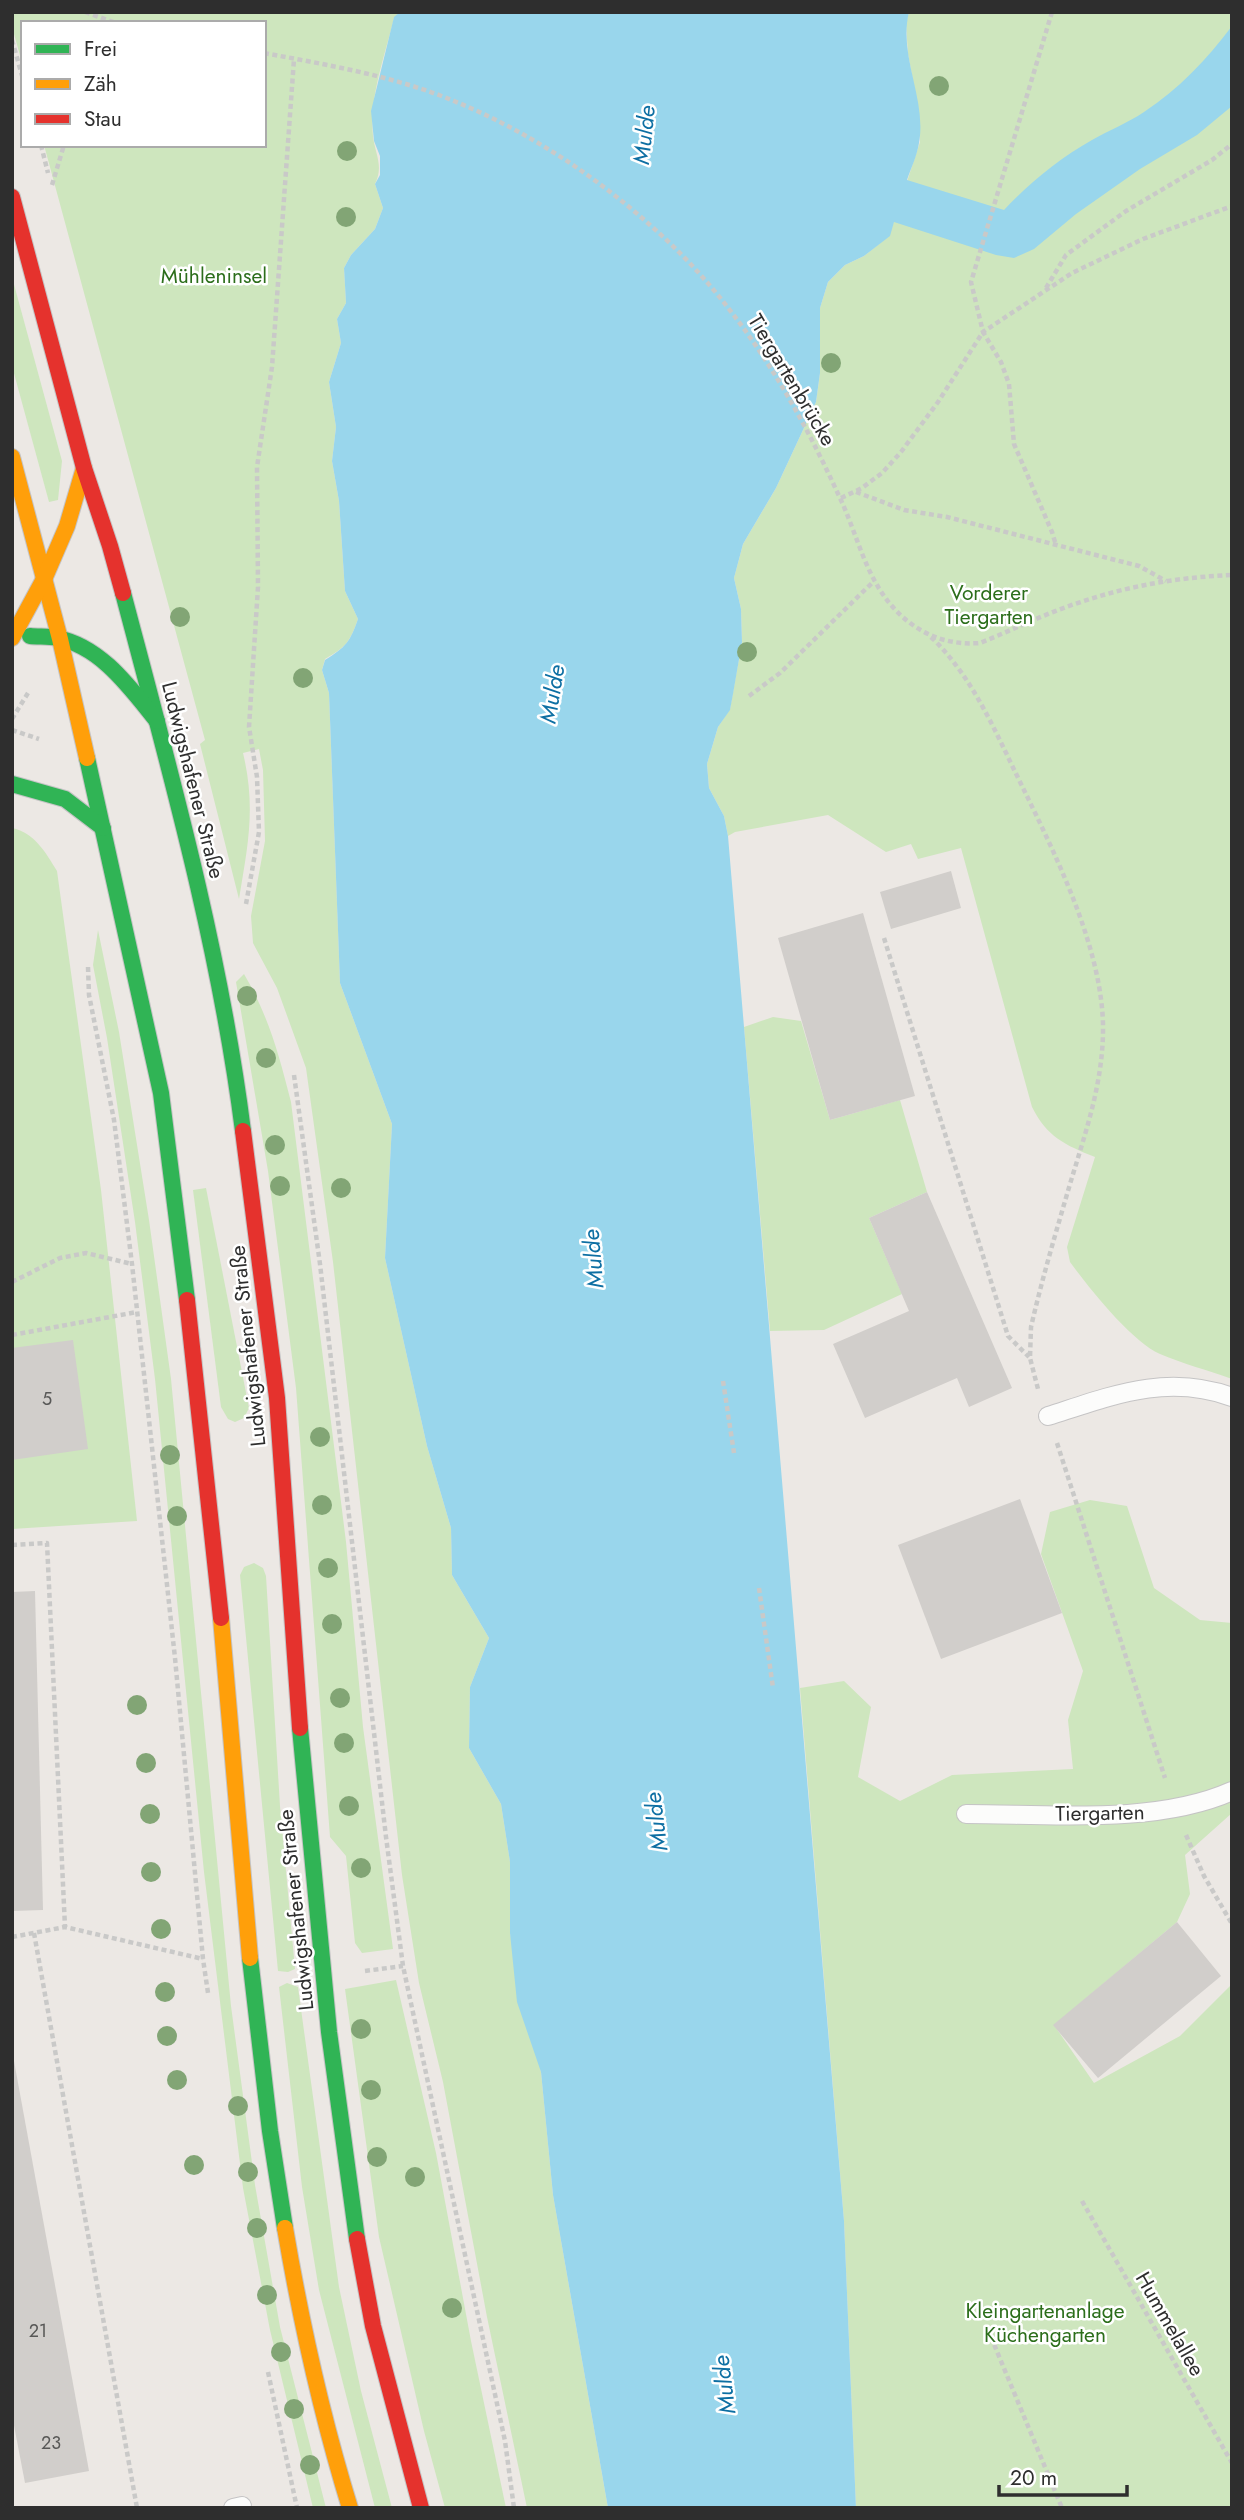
<svg xmlns="http://www.w3.org/2000/svg" width="1244" height="2520" font-family="Jost,sans-serif">
<style>
.green{fill:#cee6be}
.water{fill:#99d6ec}
.building{fill:#d1cecb}
.lines{fill:none;stroke-linecap:round;stroke-linejoin:round}
.lane-casing{stroke:#c5c4c5;stroke-width:20}
.fast-casing{stroke:#c5c4c5;stroke-width:18}
.slow-casing{stroke:#c5c4c5;stroke-width:18}
.jam-casing{stroke:#c5c4c5;stroke-width:18}
.path{stroke:#c9c9c8;stroke-width:4.5;stroke-dasharray:5 3.5;stroke-linecap:butt}
.lane{stroke:#fcfcfb;stroke-width:18}
.fast{stroke:#30b455;stroke-width:16}
.slow{stroke:#ff9f0a;stroke-width:16}
.jam{stroke:#e5322d;stroke-width:16}
.tree{fill:#82a575}
.labels{text-anchor:middle;dominant-baseline:central;stroke-width:5;stroke-linejoin:round;paint-order:stroke}
.number-label{font-size:18px;fill:#585857}
.park-label{font-size:21px;fill:#2c6e1b;stroke:#fff}
.street-label{font-size:21px;fill:#2e2e2e;stroke:#fff}
.water-label{font-size:23px;font-style:italic;fill:#0d6fa3;stroke:#fff}
</style>
<rect width="100%" height="100%" fill="#ece8e4"/>
<g class="green">
<path d="M12,12H400L394,18C385,56 369,97 373,136C375,154 384,166 375,184L383,208L375,229L351,255L344,268L346,303L337,319L341,343L329,382L336,427L332,461L339,501L345,591L358,619C350,642 346,647 325,659L322,670L329,693L340,983L392,1124L385,1258L427,1446L451,1528L452,1575L489,1638L470,1687L469,1748L501,1804L510,1862V1933L541,2072L553,2195L608,2508H527L487,2317L443,2082L419,1983L402,1875L333,1262L306,1068L277,988L253,943L251,916L265,841L263,770L259,749L243,753C256,807 248,845 239,899L200,744L205,740L44,145H264V23H23V66L12,27Z"/>
<path d="M909,12H1232V1379C1208,1370 1183,1364 1160,1354C1131,1341 1089,1288 1070,1262L1067,1247L1095,1157C1065,1145 1047,1137 1032,1107L961,848L918,859L911,844L886,852L828,815L735,832L728,836L724,816L709,788L707,764L718,727L730,709L742,642L741,609L734,578L743,544L776,488L816,402L820,373V308L828,282L845,265L864,256L889,236L920,142L919,113L908,54L906,24Z"/>
<path d="M12,277L62,461L58,500L49,502L12,366Z"/>
<path d="M12,828C35,833 46,853 57,871L101,1190L137,1521L12,1529Z"/>
<path d="M98,930L119,1032L149,1220L171,1379L231,2006L255,2185L280,2327L326,2508H313L270,2330L243,2188L204,1872L155,1379L135,1222L107,1038L93,965Z"/>
<path d="M244,974C269,1017 279,1055 291,1102L346,1542L363,1727L393,1949L362,1953L355,1943L346,1856L330,1837L296,1388L268,1171L236,982Z"/>
<path d="M773,1017L801,1021L830,1120L900,1100L927,1192L869,1218L902,1294L824,1330L770,1331L744,1027Z"/>
<path d="M206,1188L249,1408L244,1418L235,1422L228,1419L221,1407L193,1190Z"/>
<path d="M1090,1500L1127,1506L1154,1588L1200,1620L1232,1623V1813L1185,1855L1190,1894L1177,1922L1054,2025L1094,2083L1180,2036L1232,1984V2508H856L844,2221L800,1688L844,1681L871,1707L858,1777L900,1801L952,1775L1073,1769L1068,1720L1083,1671L1041,1554L1050,1512Z"/>
<path d="M254,1563L263,1568L266,1576L280,1806L295,1969L288,1972L278,1971L240,1575L244,1567Z"/>
<path d="M396,1980L436,2153L471,2341L506,2508H445L424,2431L379,2237L345,1989Z"/>
<path d="M287,1983L298,1987L339,2287L361,2391L392,2508H375L319,2290L302,2187L279,1987Z"/>
</g>
<path class="water" d="M400,12H909C898,56 927,99 919,143C917,156 911,168 907,180L1004,210C1029,183 1060,158 1092,140C1109,130 1128,123 1144,112C1179,89 1207,59 1232,26V106L1197,135L1140,169L1076,214L1034,249L1014,258L996,255L894,222L890,236L864,256L845,265L828,282L820,308V373L816,402L776,488L743,544L734,578L741,609L742,642L733,694L730,710L718,727L707,764L709,788L724,816L728,836L844,2221L856,2508H608L553,2195L541,2072L517,2002L510,1933V1862L501,1804L469,1748L470,1687L489,1638L452,1575L451,1528L427,1446L385,1258L392,1124L340,983L329,693L322,670L325,660C346,647 350,642 358,619L345,591L339,501L332,461L336,427L329,382L341,343L337,319L346,303L344,268L351,255L375,229L383,208L375,184L380,175V156L374,141L371,111L394,17Z"/>
<g class="building">
<path d="M951,871L961,908L891,929L880,892Z"/>
<path d="M863,913L915,1096L830,1120L778,938Z"/>
<path d="M927,1192L1012,1388L969,1407L957,1378L865,1418L833,1344L909,1311L869,1218Z"/>
<path d="M73,1340L88,1449L12,1460V1348Z"/>
<path d="M1020,1499L1062,1613L941,1659L898,1545Z"/>
<path d="M35,1591L43,1910L12,1911V1592Z"/>
<path d="M1177,1922L1221,1976L1098,2078L1053,2025Z"/>
<path d="M14,2061L89,2471L25,2483L12,2415Z"/>
</g>
<g class="lines">
<g class="lane-casing">
<g id="lane">
<path d="M1048,1416C1111,1396 1166,1373 1232,1397"/>
<path d="M966,1814C1048,1814 1156,1825 1232,1791"/>
<path d="M233,2508L242,2506"/>
</g>
</g>
<g class="fast-casing">
<g id="fast">
<path d="M123,593C170,771 220,949 243,1131"/>
<path d="M30,636C39,637 49,636 57,638C101,646 131,689 157,721"/>
<path d="M87,758L161,1093L187,1300"/>
<path d="M12,784L65,799L103,828"/>
<path d="M300,1728L329,2032L357,2239"/>
<path d="M250,1958L270,2131L285,2228"/>
</g>
</g>
<g class="slow-casing">
<g id="slow">
<path d="M12,457L60,639L87,758"/>
<path d="M12,638L45,577L67,526L84,468"/>
<path d="M221,1618L250,1958"/>
<path d="M285,2228C301,2322 322,2417 350,2508"/>
</g>
</g>
<g class="jam-casing">
<g id="jam">
<path d="M12,197L84,468L110,546L123,593"/>
<path d="M243,1131L277,1398L300,1728"/>
<path d="M187,1300L221,1618"/>
<path d="M357,2239L373,2326L421,2508"/>
</g>
</g>
<g class="path">
<path d="M85,12L116,23"/>
<path d="M1052,12L971,282L983,332L1072,273L1143,239L1232,206"/>
<path d="M12,40L23,79"/>
<path d="M264,53C328,65 394,76 454,101C525,130 593,174 650,225C734,298 793,395 839,496C857,533 864,573 891,605C914,632 945,646 980,643C1015,629 1048,612 1084,601C1132,585 1182,577 1232,575"/>
<path d="M41,145L48,173"/>
<path d="M52,185L64,145"/>
<path d="M1046,288L1066,255L1126,211L1212,160L1232,144"/>
<path d="M856,492L904,510L947,517L1139,566L1166,581"/>
<path d="M841,498L862,488L882,473L901,452L938,402L983,332L1001,362L1009,384L1014,444L1052,532L1056,545"/>
<path d="M931,637C975,679 997,736 1024,790C1057,858 1101,947 1103,1024C1104,1080 1086,1131 1070,1184C1056,1232 1042,1279 1031,1327L1030,1358L1038,1389"/>
<path d="M749,696L780,673L874,581"/>
<path d="M12,719L28,693"/>
<path d="M12,730L39,739"/>
<path d="M246,904L259,832L257,777L249,727L258,587L257,467L272,367L294,59"/>
<path d="M884,938L1008,1336L1029,1357"/>
<path d="M88,967L89,995L114,1120L132,1264L175,1658L203,1959L208,1993"/>
<path d="M294,1075L320,1264L386,1837L403,1966L505,2441L514,2508"/>
<path d="M12,1282L60,1258L86,1253L132,1264"/>
<path d="M12,1335L137,1312"/>
<path d="M723,1381L734,1453"/>
<path d="M1057,1443L1165,1778"/>
<path d="M12,1545L47,1543L65,1927"/>
<path d="M759,1588L773,1688"/>
<path d="M1186,1835L1204,1876L1232,1924"/>
<path d="M34,1933L137,2508"/>
<path d="M12,1937L65,1927L203,1959"/>
<path d="M365,1971L403,1966"/>
<path d="M1082,2201L1232,2463"/>
<path d="M991,2337L1062,2508"/>
<path d="M268,2372L297,2508"/>
</g>
<use href="#lane" class="lane"/>
<use href="#fast" class="fast"/>
<use href="#slow" class="slow"/>
<use href="#jam" class="jam"/>
</g>
<g class="tree">
<circle cx="939" cy="86" r="10"/>
<circle cx="347" cy="151" r="10"/>
<circle cx="346" cy="217" r="10"/>
<circle cx="831" cy="363" r="10"/>
<circle cx="180" cy="617" r="10"/>
<circle cx="747" cy="652" r="10"/>
<circle cx="303" cy="678" r="10"/>
<circle cx="247" cy="996" r="10"/>
<circle cx="266" cy="1058" r="10"/>
<circle cx="275" cy="1145" r="10"/>
<circle cx="280" cy="1186" r="10"/>
<circle cx="341" cy="1188" r="10"/>
<circle cx="320" cy="1437" r="10"/>
<circle cx="170" cy="1455" r="10"/>
<circle cx="322" cy="1505" r="10"/>
<circle cx="177" cy="1516" r="10"/>
<circle cx="328" cy="1568" r="10"/>
<circle cx="332" cy="1624" r="10"/>
<circle cx="340" cy="1698" r="10"/>
<circle cx="137" cy="1705" r="10"/>
<circle cx="344" cy="1743" r="10"/>
<circle cx="146" cy="1763" r="10"/>
<circle cx="349" cy="1806" r="10"/>
<circle cx="150" cy="1814" r="10"/>
<circle cx="361" cy="1868" r="10"/>
<circle cx="151" cy="1872" r="10"/>
<circle cx="161" cy="1929" r="10"/>
<circle cx="165" cy="1992" r="10"/>
<circle cx="361" cy="2029" r="10"/>
<circle cx="167" cy="2036" r="10"/>
<circle cx="177" cy="2080" r="10"/>
<circle cx="371" cy="2090" r="10"/>
<circle cx="238" cy="2106" r="10"/>
<circle cx="377" cy="2157" r="10"/>
<circle cx="194" cy="2165" r="10"/>
<circle cx="248" cy="2172" r="10"/>
<circle cx="415" cy="2177" r="10"/>
<circle cx="257" cy="2228" r="10"/>
<circle cx="267" cy="2295" r="10"/>
<circle cx="452" cy="2308" r="10"/>
<circle cx="281" cy="2352" r="10"/>
<circle cx="294" cy="2409" r="10"/>
<circle cx="310" cy="2465" r="10"/>
</g>
<g class="labels">
<g class="number-label">
<text x="47" y="1399">5</text>
<text x="38" y="2331">21</text>
<text x="51" y="2443">23</text>
</g>
<g class="park-label">
<text x="214" y="276">Mühleninsel</text>
<text x="989" y="593">Vorderer<tspan x="989" dy="24">Tiergarten</tspan></text>
<text x="1045" y="2311">Kleingartenanlage<tspan x="1045" dy="24">Küchengarten</tspan></text>
</g>
<g class="street-label">
<text transform="translate(792 380) rotate(59)">Tiergartenbrücke</text>
<text transform="translate(193 780) rotate(76)">Ludwigshafener Straße</text>
<text transform="translate(248 1346) rotate(-96)">Ludwigshafener Straße</text>
<text transform="translate(1100 1813) rotate(-1)">Tiergarten</text>
<text transform="translate(296 1910) rotate(-96)">Ludwigshafener Straße</text>
<text transform="translate(1170 2324) rotate(60)">Hummelallee</text>
</g>
<g class="water-label">
<text transform="translate(644 135) rotate(-84)">Mulde</text>
<text transform="translate(552 694) rotate(-81)">Mulde</text>
<text transform="translate(593 1259) rotate(-95)">Mulde</text>
<text transform="translate(656 1822) rotate(-97)">Mulde</text>
<text transform="translate(724 2385) rotate(-97)">Mulde</text>
</g>
</g>
<rect width="1244" height="2520" fill="none" stroke="#2e2e2e" stroke-width="28"/>
<rect x="21" y="21" width="245" height="126" fill="#ffffff" stroke="#ababab" stroke-width="2"/>
<rect x="35" y="44" width="35" height="10" fill="#30b455" stroke="#ababab" stroke-width="2"/>
<text x="84" y="56" font-size="21" fill="#2e2e2e">Frei</text>
<rect x="35" y="79" width="35" height="10" fill="#ff9f0a" stroke="#ababab" stroke-width="2"/>
<text x="84" y="91" font-size="21" fill="#2e2e2e">Zäh</text>
<rect x="35" y="114" width="35" height="10" fill="#e5322d" stroke="#ababab" stroke-width="2"/>
<text x="84" y="126" font-size="21" fill="#2e2e2e">Stau</text>
<path d="M999 2485v10h128v-10" fill="none" stroke="#2e2e2e" stroke-width="3.5"/>
<text x="1010" y="2485" font-size="21" fill="#2e2e2e" stroke="#ffffff" stroke-width="5" paint-order="stroke">20 m</text>
</svg>
